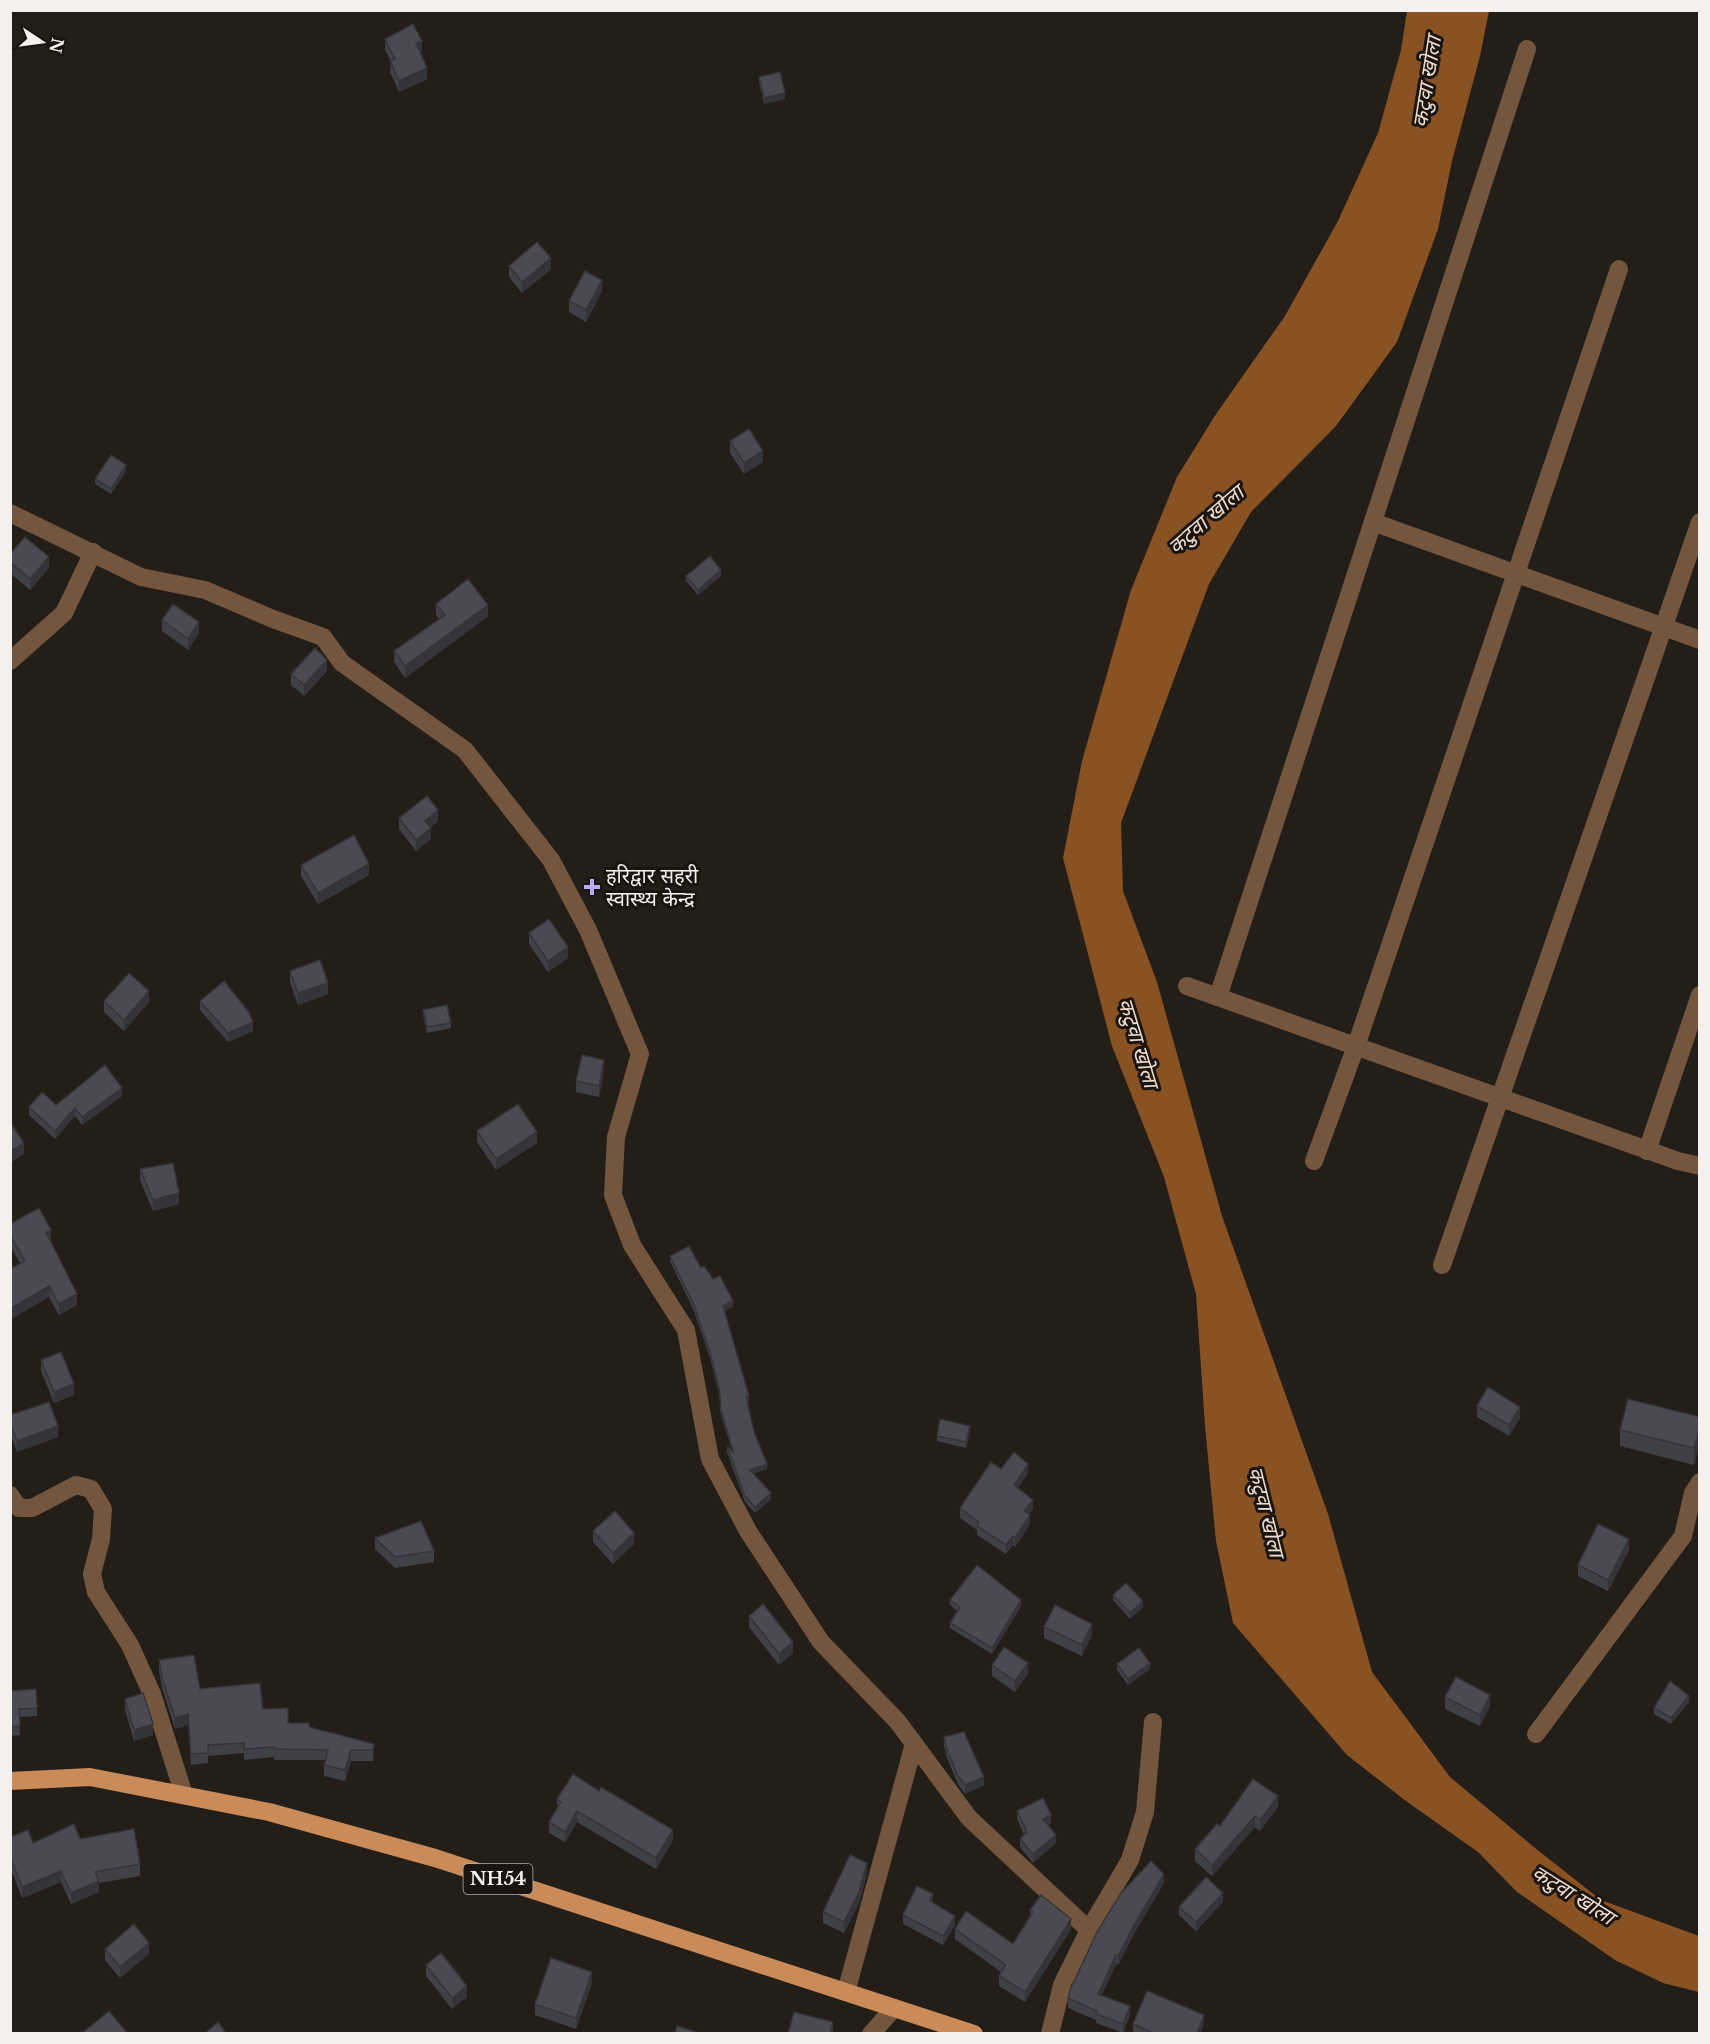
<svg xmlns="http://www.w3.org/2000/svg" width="1710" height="2044" font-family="'Libre Baskerville','Noto Sans Devanagari',serif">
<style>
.water{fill:#895223}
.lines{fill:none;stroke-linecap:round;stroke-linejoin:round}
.minor{stroke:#74563e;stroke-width:18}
.major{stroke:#ca8b59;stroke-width:18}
.wall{fill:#404047}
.shaded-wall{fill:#343439}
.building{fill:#4b4a52;stroke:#343439;stroke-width:1.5}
.poi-dot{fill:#b7abf8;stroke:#1a1510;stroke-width:2}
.labels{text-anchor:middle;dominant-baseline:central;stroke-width:6;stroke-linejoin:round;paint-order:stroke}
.shield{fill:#1a1510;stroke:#b3aeab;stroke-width:1.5}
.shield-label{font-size:18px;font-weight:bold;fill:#f4f0ed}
.poi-label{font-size:20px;fill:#f4f0ed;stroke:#1a1510;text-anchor:start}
.water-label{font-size:21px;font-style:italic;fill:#f1ddce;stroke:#1a1510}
</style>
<rect width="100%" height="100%" fill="#241e19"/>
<path class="water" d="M1407,11H1489L1480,56L1452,161L1438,229L1397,342L1336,426L1251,512L1209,584L1121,823L1123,891L1157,982L1222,1216L1328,1514L1372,1672L1450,1777L1535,1848L1601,1900L1699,1936V1992L1663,1983L1615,1960L1517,1892L1478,1852L1406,1801L1347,1755L1233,1623L1216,1541L1205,1426L1196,1294L1164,1177L1112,1046L1063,858L1082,761L1131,590L1177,477L1216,414L1285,316L1338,221L1378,133L1401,50Z"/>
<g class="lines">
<g class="minor">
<path d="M10,513L141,577L205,590L273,619L323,637L342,663L465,750L551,860L588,930L640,1054L616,1137L613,1195L632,1245L686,1330L710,1459L748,1531L821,1642L898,1722L969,1818L1089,1930L1062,1985L1050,2034"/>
<path d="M1373,522L1700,640"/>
<path d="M10,661L64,613L93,552"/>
<path d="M1187,986L1678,1161L1700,1166"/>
<path d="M1218,997L1527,49"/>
<path d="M1647,1151L1700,995"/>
<path d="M1314,1161L1356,1046L1619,269"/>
<path d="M1442,1265L1700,522"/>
<path d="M10,1495L19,1508H32L76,1485L91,1489L103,1509L101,1539L92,1574L96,1592L130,1645L152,1694L184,1795"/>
<path d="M1536,1734L1683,1536L1693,1493L1700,1482"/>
<path d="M1089,1930L1130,1860L1145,1812L1153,1722"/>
<path d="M846,1992L914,1744"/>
<path d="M871,2034L894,2008"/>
</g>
<path class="major" d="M10,1781L90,1777L269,1812L435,1858L974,2034"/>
</g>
<g class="wall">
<path d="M385,39L422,52H420L427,79L399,92L390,72L391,61L385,50Z"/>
<path d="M759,77L785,99L764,104L759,82Z"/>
<path d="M509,266L551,269L522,293L509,277Z"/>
<path d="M602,291L586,322L569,312V301Z"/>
<path d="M730,441L763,462L744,474L730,453Z"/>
<path d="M126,471L111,494L95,484V479Z"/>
<path d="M10,554L49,568L30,590L10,573Z"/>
<path d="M686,576H721L698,595L686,581Z"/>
<path d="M436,604L488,616L405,678L394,662V651L439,619L436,615Z"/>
<path d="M162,620L199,633L188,650L162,631Z"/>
<path d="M327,671L304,696L291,685V674Z"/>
<path d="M399,818L438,821L430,828L431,839L416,851L399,829Z"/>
<path d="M301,865L369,875L318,904L301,876Z"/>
<path d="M529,933L568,958L548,972L529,944Z"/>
<path d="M290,971L328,994L298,1005L290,982Z"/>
<path d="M104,1001L149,1002L124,1031L104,1012Z"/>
<path d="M200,1001L253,1031L228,1042L200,1010Z"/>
<path d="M423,1010L451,1023V1028L427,1033L423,1015Z"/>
<path d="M604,1071L599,1097L576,1092V1081Z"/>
<path d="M122,1096L82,1125L75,1116L55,1139L29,1115V1107L56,1105Z"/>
<path d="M477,1131L537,1143L496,1170L477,1142Z"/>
<path d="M140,1169L179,1204L153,1211L140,1180Z"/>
<path d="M10,1224L50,1241L77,1305L59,1315L49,1297L20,1263L10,1246Z"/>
<path d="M670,1256L701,1268L713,1279L733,1307L724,1311L749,1401L747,1402L754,1432L767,1469L753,1474L771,1499L755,1513L745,1502L727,1452V1446L732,1450L720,1412V1407H721L719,1393L710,1358L694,1311L670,1261Z"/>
<path d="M41,1360L74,1395L54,1403L41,1371Z"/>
<path d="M1477,1406L1520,1418L1509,1436L1477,1417Z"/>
<path d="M10,1415L58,1437L17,1452L10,1433Z"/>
<path d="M1700,1417L1694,1465L1620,1446V1430Z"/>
<path d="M970,1431L966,1448L937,1441V1436Z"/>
<path d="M1001,1469L1028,1473L1018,1488L1033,1509L1029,1514L1030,1524L1015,1547L1013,1545L1006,1554L977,1535V1530L960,1518V1508Z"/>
<path d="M593,1531L634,1544L613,1564L593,1542Z"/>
<path d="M375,1538L434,1551V1562L395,1568L375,1549Z"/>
<path d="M1700,1544V1557L1698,1556V1545Z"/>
<path d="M1629,1550L1608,1591L1578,1576V1565Z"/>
<path d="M1113,1595L1143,1607L1130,1619L1113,1600Z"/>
<path d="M950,1600L1021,1606L992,1654L950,1628V1623L957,1611L950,1605Z"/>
<path d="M749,1616L793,1653L779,1665L749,1627Z"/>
<path d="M1044,1627L1092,1635L1082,1656L1044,1638Z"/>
<path d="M159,1660L200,1689L263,1709L288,1723L309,1727L374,1744L373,1761H351L345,1781L324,1776V1765L325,1760H274V1757L244,1760V1753L208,1756V1763L191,1765L188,1725L175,1729L162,1688L159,1671Z"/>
<path d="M1117,1664L1150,1669L1128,1685L1117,1670Z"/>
<path d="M992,1665L1028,1674L1015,1692L992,1676Z"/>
<path d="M10,1691L37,1708V1716L19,1717L20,1735L10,1736Z"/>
<path d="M1445,1697L1490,1706L1480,1726L1445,1709Z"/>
<path d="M125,1699L153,1735L134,1741L125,1710Z"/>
<path d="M1689,1702L1671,1724L1654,1714V1708Z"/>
<path d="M944,1737L984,1785L965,1794L958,1784L947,1758L944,1746Z"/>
<path d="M599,1791L673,1840L656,1869L577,1822L565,1842L549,1833V1822L557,1810V1799Z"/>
<path d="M1278,1807L1260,1831L1255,1827L1212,1876L1195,1861V1849L1220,1826Z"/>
<path d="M1017,1811L1051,1823L1048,1825L1056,1843L1033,1863L1020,1847V1839L1024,1835L1017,1819Z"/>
<path d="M10,1837L33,1843L80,1839L140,1864V1876L99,1883V1892L71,1904L61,1882L22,1898L10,1867Z"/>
<path d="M867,1874L859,1903L844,1933L823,1923V1912Z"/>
<path d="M1164,1883L1135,1932L1118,1965L1116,1964L1102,1995L1130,2015L1123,2033L1096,2023V2020L1068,2008V1998Z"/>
<path d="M1223,1902L1196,1931L1179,1915V1907Z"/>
<path d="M933,1903L955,1925L943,1945L903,1924V1915Z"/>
<path d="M1030,1910L1071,1929L1025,2002L999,1986V1976L1001,1972L955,1939V1929L1013,1944L1030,1916Z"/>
<path d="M105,1949L149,1954L120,1978L105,1960Z"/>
<path d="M426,1965L467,1997L452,2009L426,1976Z"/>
<path d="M592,1983L576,2029L535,2015V2004Z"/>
<path d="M1204,2023L1200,2034H1135L1133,2032V2024Z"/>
</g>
<g class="shaded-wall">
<path d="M422,41V52L416,54V43Z"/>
<path d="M427,68V79L399,92V81Z"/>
<path d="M785,93V99L764,104V98Z"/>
<path d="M551,258V269L522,293V282Z"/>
<path d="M602,280V291L586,322V310Z"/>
<path d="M763,451V462L744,474V463Z"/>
<path d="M126,465V471L111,494V489Z"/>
<path d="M49,557V568L30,590V579Z"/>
<path d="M721,570V576L698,595V590Z"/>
<path d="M488,605V616L405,678V666Z"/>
<path d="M199,622V633L188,650V639Z"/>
<path d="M327,660V671L304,696V685Z"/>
<path d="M438,810V821L425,832V821Z"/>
<path d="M431,828V839L416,851V840Z"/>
<path d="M369,864V875L318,904V893Z"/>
<path d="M568,947V958L548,972V961Z"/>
<path d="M328,983V994L298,1005V993Z"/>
<path d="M149,991V1002L124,1031V1020Z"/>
<path d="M253,1022V1031L228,1042V1033Z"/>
<path d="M604,1060V1071L599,1097V1086Z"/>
<path d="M122,1088V1096L82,1125V1117Z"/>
<path d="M75,1108V1116L55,1139V1131Z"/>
<path d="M537,1132V1143L496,1170V1159Z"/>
<path d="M24,1143V1154L10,1163V1152Z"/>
<path d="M179,1193V1204L153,1211V1200Z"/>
<path d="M51,1230V1241L46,1232Z"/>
<path d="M49,1286V1297L10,1320V1309Z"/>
<path d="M77,1294V1305L59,1315V1304Z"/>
<path d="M733,1301V1307L723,1312V1306Z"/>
<path d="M74,1384V1395L54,1403V1392Z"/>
<path d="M1520,1407V1418L1509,1436V1425Z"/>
<path d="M58,1426V1437L17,1452V1441Z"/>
<path d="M970,1426V1431L966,1448V1442Z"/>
<path d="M1700,1427V1443L1694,1465V1448Z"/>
<path d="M767,1464V1469L750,1475V1470Z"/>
<path d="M1028,1464V1473L1014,1494V1485Z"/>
<path d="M771,1493V1499L755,1513V1507Z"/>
<path d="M1033,1500V1509L1024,1520V1511Z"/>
<path d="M1030,1515V1524L1015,1547V1538Z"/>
<path d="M634,1533V1544L613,1564V1553Z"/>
<path d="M1013,1536V1545L1006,1554V1545Z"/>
<path d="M1629,1539V1550L1608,1591V1580Z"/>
<path d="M1021,1600V1606L992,1654V1648Z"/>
<path d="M1143,1601V1607L1130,1619V1613Z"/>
<path d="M1092,1624V1635L1082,1656V1645Z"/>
<path d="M793,1642V1653L779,1665V1654Z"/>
<path d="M1028,1663V1674L1015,1692V1681Z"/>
<path d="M1150,1663V1669L1128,1685V1679Z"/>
<path d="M1490,1695V1706L1480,1726V1715Z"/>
<path d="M1689,1696V1702L1671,1724V1718Z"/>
<path d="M188,1714V1725L175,1729V1718Z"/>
<path d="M153,1724V1735L134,1741V1730Z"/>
<path d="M351,1750V1761L345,1781V1770Z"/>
<path d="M984,1777V1785L965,1794V1785Z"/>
<path d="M1278,1796V1807L1260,1831V1820Z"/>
<path d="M577,1811V1822L565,1842V1832Z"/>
<path d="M1051,1815V1823L1043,1827V1819Z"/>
<path d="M1255,1816V1827L1212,1876V1865Z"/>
<path d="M673,1830V1840L656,1869V1858Z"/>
<path d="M1056,1835V1843L1033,1863V1854Z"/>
<path d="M867,1863V1874L859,1903L844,1933V1922Z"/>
<path d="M61,1871V1882L22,1898V1887Z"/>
<path d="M1164,1874V1883L1135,1932L1118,1965V1956L1135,1923Z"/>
<path d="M99,1881V1892L71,1904V1893Z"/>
<path d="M1223,1893V1902L1196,1931V1922Z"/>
<path d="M933,1894V1903L930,1901Z"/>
<path d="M955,1916V1925L943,1945V1936Z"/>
<path d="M1071,1919V1929L1025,2002V1992Z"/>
<path d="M149,1943V1954L120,1978V1967Z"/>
<path d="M1116,1955V1964L1098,2003V1994Z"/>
<path d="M592,1972V1983L576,2029V2018Z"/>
<path d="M467,1986V1997L452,2009V1998Z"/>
<path d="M1130,2006V2015L1123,2033V2024Z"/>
<path d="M1204,2015V2023L1200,2034H1197Z"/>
<path d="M833,2022V2034H830Z"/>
</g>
<g class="building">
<path d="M413,24L422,41L416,43L427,68L399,81L390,61L395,59L385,39Z"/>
<path d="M780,72L785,93L764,98L759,77Z"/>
<path d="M537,242L551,258L522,282L509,266Z"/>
<path d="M585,271L602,280L586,310L569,301Z"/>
<path d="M749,429L763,451L744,463L730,441Z"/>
<path d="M111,455L126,465L111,489L95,479Z"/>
<path d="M25,537L49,557L30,579L10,562V554Z"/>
<path d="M710,556L721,570L698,590L686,576Z"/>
<path d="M468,579L488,605L405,666L394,651L445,615L436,604Z"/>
<path d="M173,604L199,622L188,639L162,620Z"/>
<path d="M315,648L327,660L304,685L291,674Z"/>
<path d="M427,796L438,810L425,821L431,828L416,840L399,818Z"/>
<path d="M354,835L369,864L318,893L301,865Z"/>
<path d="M549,919L568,947L548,961L529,933Z"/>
<path d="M320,960L328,983L298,993L290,971Z"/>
<path d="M129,973L149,991L124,1020L104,1001Z"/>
<path d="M224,981L248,1011L253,1022L228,1033L200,1001Z"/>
<path d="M447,1005L451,1023L427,1027L423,1010Z"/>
<path d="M582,1055L604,1060L599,1086L576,1081Z"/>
<path d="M105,1065L122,1088L82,1117L75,1108L55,1131L29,1107L42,1092L56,1105Z"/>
<path d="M518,1104L537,1132L496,1159L477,1131Z"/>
<path d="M10,1122L24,1143L10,1152Z"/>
<path d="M173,1163L179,1193L153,1200L140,1169Z"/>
<path d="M39,1208L51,1230L46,1232L77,1294L59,1304L49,1286L10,1309V1269L25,1261L10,1235V1224Z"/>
<path d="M689,1246L701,1268L704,1266L713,1279L720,1276L733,1301L723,1306L749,1396H746L754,1432L767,1464L750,1470L771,1493L755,1507L745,1496L727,1446L734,1453L720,1407L721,1406L719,1388L710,1352L694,1305L670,1256Z"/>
<path d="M61,1352L74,1384L54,1392L41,1360Z"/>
<path d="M1488,1387L1520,1407L1509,1425L1477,1406Z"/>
<path d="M1628,1399L1700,1417V1427L1694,1448L1620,1430Z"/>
<path d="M49,1402L58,1426L17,1441L10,1422V1415Z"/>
<path d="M940,1419L970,1426L966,1442L937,1436Z"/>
<path d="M1014,1452L1028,1464L1014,1485L1033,1500L1024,1511L1030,1515L1015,1538L1013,1536L1006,1545L977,1526L979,1522L960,1508L991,1462L1001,1469Z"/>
<path d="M615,1511L634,1533L613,1553L593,1531Z"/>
<path d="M421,1521L434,1551L395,1557L375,1538Z"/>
<path d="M1598,1524L1629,1539L1608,1580L1578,1565Z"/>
<path d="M977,1565L1021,1600L992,1648L950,1623L960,1607L950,1600Z"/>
<path d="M1126,1583L1143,1601L1130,1613L1113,1595Z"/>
<path d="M763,1604L793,1642L779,1654L749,1616Z"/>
<path d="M1055,1605L1092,1624L1082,1645L1044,1627Z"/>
<path d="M1004,1647L1028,1663L1015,1681L992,1665Z"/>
<path d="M1139,1648L1150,1663L1128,1679L1117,1664Z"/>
<path d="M194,1655L200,1689L260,1683L263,1709L288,1708V1723H309V1727L374,1744L373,1750H351L345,1770L324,1765L328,1750L274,1749V1747L244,1749V1743L208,1745V1753L191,1754L188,1714L175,1718L162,1677L159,1660Z"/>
<path d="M1456,1677L1490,1695L1480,1715L1445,1697Z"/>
<path d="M1670,1681L1689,1696L1671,1718L1654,1708Z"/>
<path d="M36,1689L37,1708L19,1709L20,1726L10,1727V1691Z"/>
<path d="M143,1693L153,1724L134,1730L125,1699Z"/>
<path d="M964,1732L984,1777L965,1785L958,1776L947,1750L944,1737Z"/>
<path d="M573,1774L599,1791L601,1787L673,1830L656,1858L577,1811L565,1832L549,1822L561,1802L557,1799Z"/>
<path d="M1253,1779L1278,1796L1260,1820L1255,1816L1212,1865L1195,1849L1217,1824L1220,1826Z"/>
<path d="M1043,1798L1051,1815L1043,1819L1056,1835L1033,1854L1020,1839L1027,1832L1017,1811Z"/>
<path d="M74,1824L80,1839L134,1829L140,1864L95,1872L99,1881L71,1893L61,1871L22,1887L10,1856V1837L28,1830L33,1843Z"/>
<path d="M850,1855L867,1863L859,1892L844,1922L823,1912Z"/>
<path d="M1151,1861L1164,1874L1135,1923L1118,1956L1116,1955L1098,1994L1130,2006L1123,2024L1096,2014L1097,2011L1068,1998L1072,1984H1073L1097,1932L1121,1893Z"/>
<path d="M1206,1877L1223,1893L1196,1922L1179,1907Z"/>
<path d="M917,1886L933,1894L930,1901L955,1916L943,1936L903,1915Z"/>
<path d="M1041,1895L1071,1919L1025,1992L999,1976L1006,1965L955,1929L966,1911L1013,1944L1033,1912L1030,1910Z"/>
<path d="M134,1924L149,1943L120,1967L105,1949Z"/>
<path d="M441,1953L467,1986L452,1998L426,1965Z"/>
<path d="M551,1958L592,1972L576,2018L535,2004Z"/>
<path d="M1147,1991L1204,2015L1197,2034H1155L1133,2024Z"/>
<path d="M109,2011L128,2034H81Z"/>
<path d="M794,2012L833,2022L830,2034H788Z"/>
<path d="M218,2022L227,2034H204Z"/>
<path d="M677,2026L699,2033V2034H675Z"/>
</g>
<path class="poi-dot" d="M589 878h6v6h6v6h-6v6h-6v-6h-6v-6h6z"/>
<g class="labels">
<rect class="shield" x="463.5" y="1864" width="69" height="30" rx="4.5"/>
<g class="shield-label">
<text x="498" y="1879">NH54</text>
</g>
<g class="poi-label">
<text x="606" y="876">हरिद्वार सहरी<tspan x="606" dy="23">स्वास्थ्य केन्द्र</tspan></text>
</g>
<g class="water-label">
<text transform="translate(1427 82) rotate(-81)">कटुवा खोला</text>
<text transform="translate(1206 520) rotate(-41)">कटुवा खोला</text>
<text transform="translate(1138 1043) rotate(73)">कटुवा खोला</text>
<text transform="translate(1266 1512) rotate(76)">कटुवा खोला</text>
<text transform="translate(1573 1895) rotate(32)">कटुवा खोला</text>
</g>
</g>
<rect width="1710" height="2044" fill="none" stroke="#f4f0ed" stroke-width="24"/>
<g transform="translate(42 42) rotate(103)" stroke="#1a1510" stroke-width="4.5" paint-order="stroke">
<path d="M0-4.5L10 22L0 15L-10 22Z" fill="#f4f0ed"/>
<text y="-9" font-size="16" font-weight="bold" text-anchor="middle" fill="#f4f0ed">N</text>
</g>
</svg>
